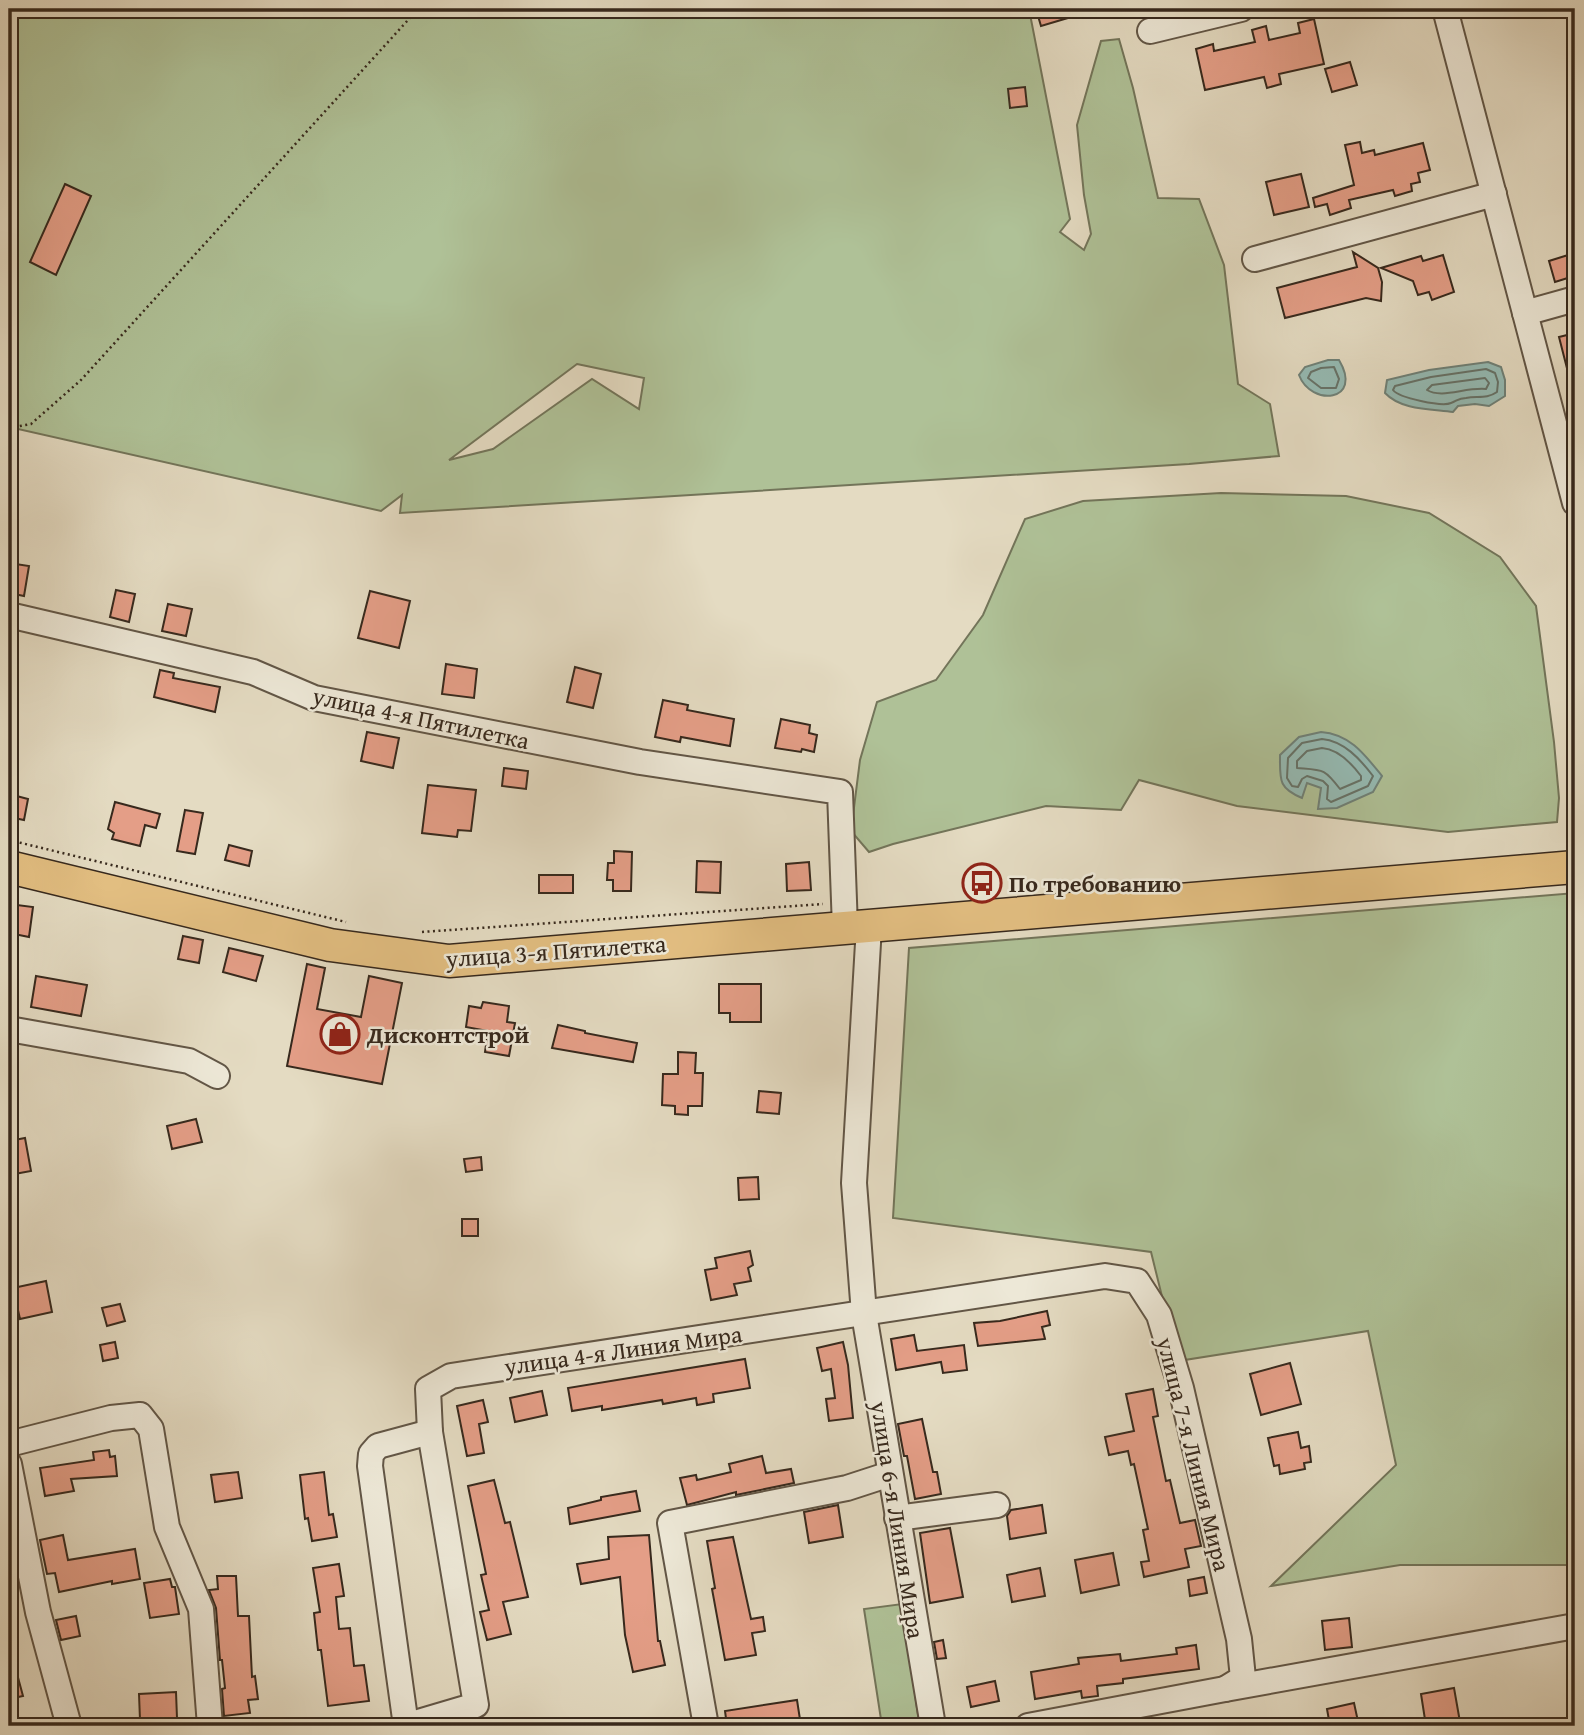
<svg xmlns="http://www.w3.org/2000/svg" width="1584" height="1735" font-family="'Gentium Book Plus',serif">
<style>
.green{fill:#afc197;stroke:#73755a;stroke-width:2;fill-rule:evenodd}
.water{fill:#95bbb4;stroke:#6f8178;stroke-width:2}
.lines{fill:none;stroke-linecap:round;stroke-linejoin:round}
.shore{stroke:#667268;stroke-width:2}
.building{fill:#e49e87;stroke:#37291d;stroke-width:2}
.minor-casing{stroke:#625646;stroke-width:28}
.major-casing{stroke:#37291d;stroke-width:35}
.path{stroke:#37291d;stroke-width:2.5;stroke-dasharray:2 3.5;stroke-linecap:butt}
.minor{stroke:#ede8d7;stroke-width:24}
.major{stroke:#e2be81;stroke-width:32}
.labels{text-anchor:middle;dominant-baseline:central;stroke-width:5;stroke-linejoin:round;paint-order:stroke}
.street-label{font-size:24px;fill:#37291d;stroke:#ede8d7}
.poi-label{font-size:24px;font-weight:bold;fill:#37291d;stroke:#ede8d7;text-anchor:start}
</style>
<rect width="100%" height="100%" fill="#e4dbc2"/>
<filter id="stains"><feTurbulence type="fractalNoise" baseFrequency=".00286" numOctaves="4"/><feColorMatrix values="0 0 0 0 .2 0 0 0 0 .09 0 0 0 0 .02 0 0 0 .5 -.17"/></filter>
<radialGradient id="worn" r=".72"><stop offset=".6" stop-color="#630" stop-opacity="0"/><stop offset="1" stop-color="#630" stop-opacity=".3"/></radialGradient>
<g class="green">
<path d="M9,9H1029L1070,219L1060,232L1084,250L1091,234L1084,195L1077,125L1101,41L1119,39L1133,88L1158,198L1199,199L1224,265L1238,384L1270,404L1279,456L1189,464L400,513L402,495L381,511L9,427ZM577,364L644,378L639,409L592,379L493,449L449,460Z"/>
<path d="M1221,493L1346,496L1429,513L1500,557L1536,606L1554,742L1559,798L1557,822L1448,832L1237,806L1139,780L1121,810L1046,806L893,844L869,852L851,831L860,760L877,702L936,680L983,615L1025,519L1083,501Z"/>
<path d="M1575,893V1565H1400L1271,1586L1396,1465L1368,1331L1178,1361L1151,1252L893,1218L909,948Z"/>
<path d="M902,1604L919,1722L882,1726L864,1609Z"/>
</g>
<g class="water">
<path d="M1328,360H1339C1364,402 1311,407 1299,375L1305,367Z"/>
<path d="M1488,362L1501,367L1505,380V396L1489,406L1475,404L1458,406L1453,412C1430,409 1401,410 1385,393L1387,380L1429,370Z"/>
<path d="M1321,732C1350,734 1365,755 1382,776L1373,792L1337,808L1318,809L1321,788L1307,783L1302,798C1278,788 1280,780 1280,755L1299,737Z"/>
</g>
<g class="lines">
<g class="shore">
<path d="M1334,367L1339,379L1336,388H1321L1308,378L1311,372L1321,368Z"/>
<path d="M1486,369L1495,373L1498,382L1497,392C1487,399 1478,396 1466,398C1458,398 1457,401 1451,403C1442,407 1399,398 1393,390L1395,386L1431,377Z"/>
<path d="M1485,378L1489,383L1486,389C1465,387 1442,399 1427,390L1432,385Z"/>
<path d="M1322,739C1344,741 1360,759 1373,776L1368,786L1331,802L1327,799L1328,786L1323,781L1307,776L1302,779L1298,787L1292,786L1287,778L1288,758L1302,743Z"/>
<path d="M1322,748C1338,749 1352,764 1361,776V780L1340,789C1324,768 1323,770 1297,768V761L1307,751Z"/>
</g>
</g>
<g class="building">
<path d="M1036,9H1087L1088,12L1041,26Z"/>
<path d="M1314,19L1324,64L1279,74L1281,84L1267,88L1264,77L1205,90L1196,49L1213,44L1214,51L1255,42L1252,30L1266,26L1269,40L1300,33L1298,23Z"/>
<path d="M1350,62L1357,85L1332,92L1325,69Z"/>
<path d="M1025,87L1027,106L1010,108L1008,89Z"/>
<path d="M1360,142L1362,153L1374,150L1375,155L1423,143L1430,170L1418,173L1420,182L1411,184L1412,191L1395,196L1393,190L1349,200L1351,208L1330,215L1327,204L1315,207L1313,198L1354,185L1345,145Z"/>
<path d="M1301,174L1309,207L1274,215L1266,182Z"/>
<path d="M65,184L91,196L56,275L30,262Z"/>
<path d="M1353,252L1378,268L1382,282L1381,301L1366,298L1285,318L1277,288L1357,267Z"/>
<path d="M1443,255L1454,292L1432,300L1429,292L1418,295L1413,281L1381,268L1421,256L1423,261Z"/>
<path d="M1568,255L1574,276L1555,282L1549,261Z"/>
<path d="M1575,333V383L1571,384L1559,337Z"/>
<path d="M9,563L29,566L24,596L9,593Z"/>
<path d="M116,590L135,594L129,622L110,617Z"/>
<path d="M370,591L410,601L399,648L358,638Z"/>
<path d="M168,604L192,609L186,636L162,631Z"/>
<path d="M446,664L477,669L474,698L442,694Z"/>
<path d="M575,667L601,674L593,708L567,702Z"/>
<path d="M160,670L174,673L173,678L220,687L215,712L154,697Z"/>
<path d="M663,700L688,705L687,710L734,719L730,746L681,737L680,742L655,737Z"/>
<path d="M781,719L810,725L809,733L817,735L814,752L802,749L801,752L775,748Z"/>
<path d="M367,732L399,738L393,768L361,761Z"/>
<path d="M504,768L528,771L526,789L502,786Z"/>
<path d="M428,785L476,790L471,831L458,830L457,837L422,833Z"/>
<path d="M9,794L28,799L24,820L9,817Z"/>
<path d="M115,802L160,814L156,828L145,825L140,846L112,839L114,833L108,829Z"/>
<path d="M185,810L203,813L195,854L177,851Z"/>
<path d="M229,845L252,851L249,866L225,860Z"/>
<path d="M614,851L632,852L631,891H613V880H607L608,863H614Z"/>
<path d="M697,861L721,862L720,893L696,892Z"/>
<path d="M809,862L811,890L787,891L786,864Z"/>
<rect x="539" y="875" width="34" height="18"/>
<path d="M9,904L33,907L29,937L9,933Z"/>
<path d="M183,936L203,940L199,963L178,959Z"/>
<path d="M229,948L263,956L256,981L223,972Z"/>
<path d="M307,964L325,968L317,1009L361,1017L369,976L402,983L382,1084L287,1066Z"/>
<path d="M36,976L87,985L81,1016L31,1007Z"/>
<path d="M719,984H761V1022H730V1013H719Z"/>
<path d="M483,1002L509,1006L507,1022L515,1023L509,1056L485,1052L488,1031L466,1027L469,1006L481,1008Z"/>
<path d="M558,1025L585,1031V1033L637,1043L633,1062L552,1048Z"/>
<path d="M678,1052L696,1053L695,1073H703L702,1106H688V1115L675,1114V1106L662,1105L663,1074H678Z"/>
<path d="M759,1091L781,1093L779,1114L757,1112Z"/>
<path d="M196,1119L202,1142L172,1149L167,1126Z"/>
<path d="M25,1138L31,1171L9,1175V1141Z"/>
<path d="M481,1157L482,1170L466,1172L464,1159Z"/>
<path d="M758,1177L759,1199L739,1200L738,1178Z"/>
<rect x="462" y="1219" width="16" height="17"/>
<path d="M750,1251L753,1265L748,1268L751,1281L734,1284L737,1295L711,1300L705,1270L717,1268L715,1258Z"/>
<path d="M46,1281L52,1312L20,1319L13,1288Z"/>
<path d="M120,1304L125,1321L107,1326L102,1308Z"/>
<path d="M1047,1311L1050,1325L1042,1327L1045,1339L978,1346L974,1323L1000,1321Z"/>
<path d="M914,1335L917,1351L964,1345L967,1370L943,1373L941,1362L896,1370L891,1339Z"/>
<path d="M115,1342L118,1358L103,1361L100,1345Z"/>
<path d="M843,1342L848,1365L853,1418L829,1421L826,1399L835,1398L831,1369L822,1371L817,1348Z"/>
<path d="M745,1359L750,1388L713,1394L714,1402L697,1405L696,1398L663,1404L662,1400L602,1410V1406L572,1411L568,1388Z"/>
<path d="M1290,1363L1301,1404L1261,1415L1250,1374Z"/>
<path d="M1153,1389L1158,1416L1153,1417L1166,1481L1170,1480L1180,1523L1195,1520L1201,1546L1185,1549L1189,1567L1144,1577L1141,1562L1149,1561L1143,1530L1148,1529L1134,1464L1131,1465L1128,1451L1109,1455L1105,1437L1134,1431L1126,1394Z"/>
<path d="M542,1391L547,1415L515,1422L510,1398Z"/>
<path d="M483,1400L488,1422L479,1424L484,1453L467,1456L457,1406Z"/>
<path d="M922,1419L933,1472H937L941,1494L915,1499L907,1456H904L898,1424Z"/>
<path d="M1298,1432L1301,1448L1309,1446L1311,1462L1304,1463L1305,1469L1280,1474L1279,1465L1274,1466L1268,1438Z"/>
<path d="M109,1450L110,1457L115,1456L117,1476L71,1479L74,1491L45,1496L40,1468L94,1460L93,1452Z"/>
<path d="M762,1456L766,1473L791,1469L794,1483L736,1495V1492L687,1505L680,1478L696,1475L697,1480L731,1472L729,1464Z"/>
<path d="M238,1472L242,1498L215,1502L211,1475Z"/>
<path d="M324,1472L329,1515L333,1514L337,1537L312,1541L308,1518L305,1519L300,1475Z"/>
<path d="M494,1480L505,1523L510,1522L528,1597L503,1602L511,1634L487,1640L480,1612L489,1610L481,1575L486,1574L468,1486Z"/>
<path d="M636,1491L640,1511L570,1524L568,1508L601,1500V1497Z"/>
<path d="M838,1505L843,1537L809,1543L804,1512Z"/>
<path d="M1042,1505L1046,1533L1010,1539L1007,1516L1011,1510Z"/>
<path d="M950,1528L963,1597L930,1603L920,1533Z"/>
<path d="M63,1535L68,1560L135,1549L140,1579L112,1584V1581L59,1592L55,1573L47,1574L40,1540Z"/>
<path d="M649,1535L658,1641H660L665,1665L633,1672L625,1635L620,1577L581,1584L577,1564L609,1559L608,1537Z"/>
<path d="M733,1537L751,1619L763,1617L765,1631L752,1633L756,1655L725,1660L712,1589L715,1588L707,1541Z"/>
<path d="M1113,1553L1119,1585L1081,1593L1075,1560Z"/>
<path d="M339,1564L344,1596L336,1597L339,1629L350,1628L354,1666L364,1665L369,1701L328,1706L321,1650H318L314,1613L320,1612L313,1568Z"/>
<path d="M1040,1568L1045,1596L1012,1602L1007,1575Z"/>
<path d="M217,1576H236L238,1616H249L252,1677L255,1676L258,1699L248,1700L250,1713L224,1716L222,1689L225,1688L222,1660H220L216,1608L209,1590L218,1589Z"/>
<path d="M1204,1577L1207,1593L1190,1596L1188,1580Z"/>
<path d="M170,1579L172,1587H175L179,1614L150,1618L144,1583Z"/>
<path d="M76,1616L80,1636L61,1640L56,1620Z"/>
<path d="M1349,1618L1352,1647L1325,1650L1322,1621Z"/>
<path d="M943,1640L946,1658L937,1659L934,1642Z"/>
<path d="M1196,1645L1199,1669L1123,1679V1683L1097,1686L1098,1696L1082,1698L1081,1691L1035,1699L1031,1672L1079,1664L1078,1658L1120,1654L1121,1661L1177,1654L1176,1648Z"/>
<path d="M13,1659L23,1696L9,1699V1660Z"/>
<path d="M995,1681L999,1701L971,1707L967,1687Z"/>
<path d="M1454,1688L1460,1722L1426,1726L1421,1694Z"/>
<path d="M176,1692L177,1718L140,1720L139,1694Z"/>
<path d="M797,1700L801,1726H727L725,1711Z"/>
<path d="M1354,1703L1359,1726H1330L1327,1709Z"/>
</g>
<g class="lines">
<g class="minor-casing">
<g id="minor">
<path d="M1445,9L1575,503"/>
<path d="M1150,31L1241,9"/>
<path d="M1255,259L1494,194"/>
<path d="M1525,313L1575,299"/>
<path d="M9,615L253,672L314,698L640,762L840,792L845,928"/>
<path d="M869,926L854,1183L864,1314L933,1726"/>
<path d="M9,1029L189,1061L217,1076"/>
<path d="M9,1444L111,1418L140,1415L151,1429L167,1527L201,1609L210,1726"/>
<path d="M9,1464L38,1612L69,1726"/>
<path d="M897,1518L997,1505"/>
<path d="M405,1726L476,1705L430,1432L428,1389L451,1376L1105,1276L1137,1281L1159,1315L1181,1388L1239,1639L1243,1678L1225,1689"/>
<path d="M406,1726L370,1466L371,1454L378,1446L430,1432"/>
<path d="M706,1726L670,1523L847,1488L890,1474"/>
<path d="M1028,1726L1225,1689L1575,1626"/>
</g>
</g>
<g class="major-casing">
<path id="major" d="M9,867L330,945L449,961L1575,867"/>
</g>
<g class="path">
<path d="M9,428L31,424L81,380L418,9"/>
<path d="M9,840L346,922"/>
<path d="M422,932L823,904"/>
</g>
<use href="#minor" class="minor"/>
<use href="#major" class="major"/>
</g>
<defs>
<g id="bus-ring" transform="scale(2.0125)"><circle r="9.5" fill="#ede8d7" stroke="#8f2418" stroke-width="1.5"/><path d="M-5-6H5V4H4V6H2V4H-2V6H-4V4H-5ZM-3.5-4V0h7V-4ZM-3.5 1.2v1.5H-2V1.2ZM2 1.2v1.5H3.5V1.2Z" fill="#8f2418"/></g>
<g id="shop-ring" transform="scale(2.0125)"><circle r="9.5" fill="#ede8d7" stroke="#8f2418" stroke-width="1.5"/><path d="M-5-2.5h2.3a2.7 3.5 0 0 1 5.4 0H5L5.5 6h-11ZM-1.5-2.5h3a1.5 2.3 0 0 0-3 0Z" fill="#8f2418"/></g>
</defs>
<g fill-rule="evenodd">
<use href="#bus-ring" x="982" y="883"/>
<use href="#shop-ring" x="340" y="1034"/>
</g>
<g class="labels">
<g class="street-label">
<text transform="translate(421 718) rotate(12)">улица 4-я Пятилетка</text>
<text transform="translate(556 951) rotate(-4)">улица 3-я Пятилетка</text>
<text transform="translate(623 1350) rotate(-8)">улица 4-я Линия Мира</text>
<text transform="translate(1194 1454) rotate(76)">улица 7-я Линия Мира</text>
<text transform="translate(898 1520) rotate(81)">улица 6-я Линия Мира</text>
</g>
<g class="poi-label">
<text x="1009" y="883">По требованию</text>
<text x="367" y="1034">Дисконтстрой</text>
</g>
</g>
<rect width="1584" height="1735" fill="none" stroke="#e4dbc2" stroke-width="35"/>
<rect x="10" y="10" width="1563" height="1714" fill="none" stroke="#37291d" stroke-width="3.5"/>
<rect x="18" y="18" width="1549" height="1700" fill="none" stroke="#37291d" stroke-width="2"/>
<rect width="100%" height="100%" filter="url(#stains)"/>
<rect width="100%" height="100%" fill="url(#worn)"/>
</svg>
